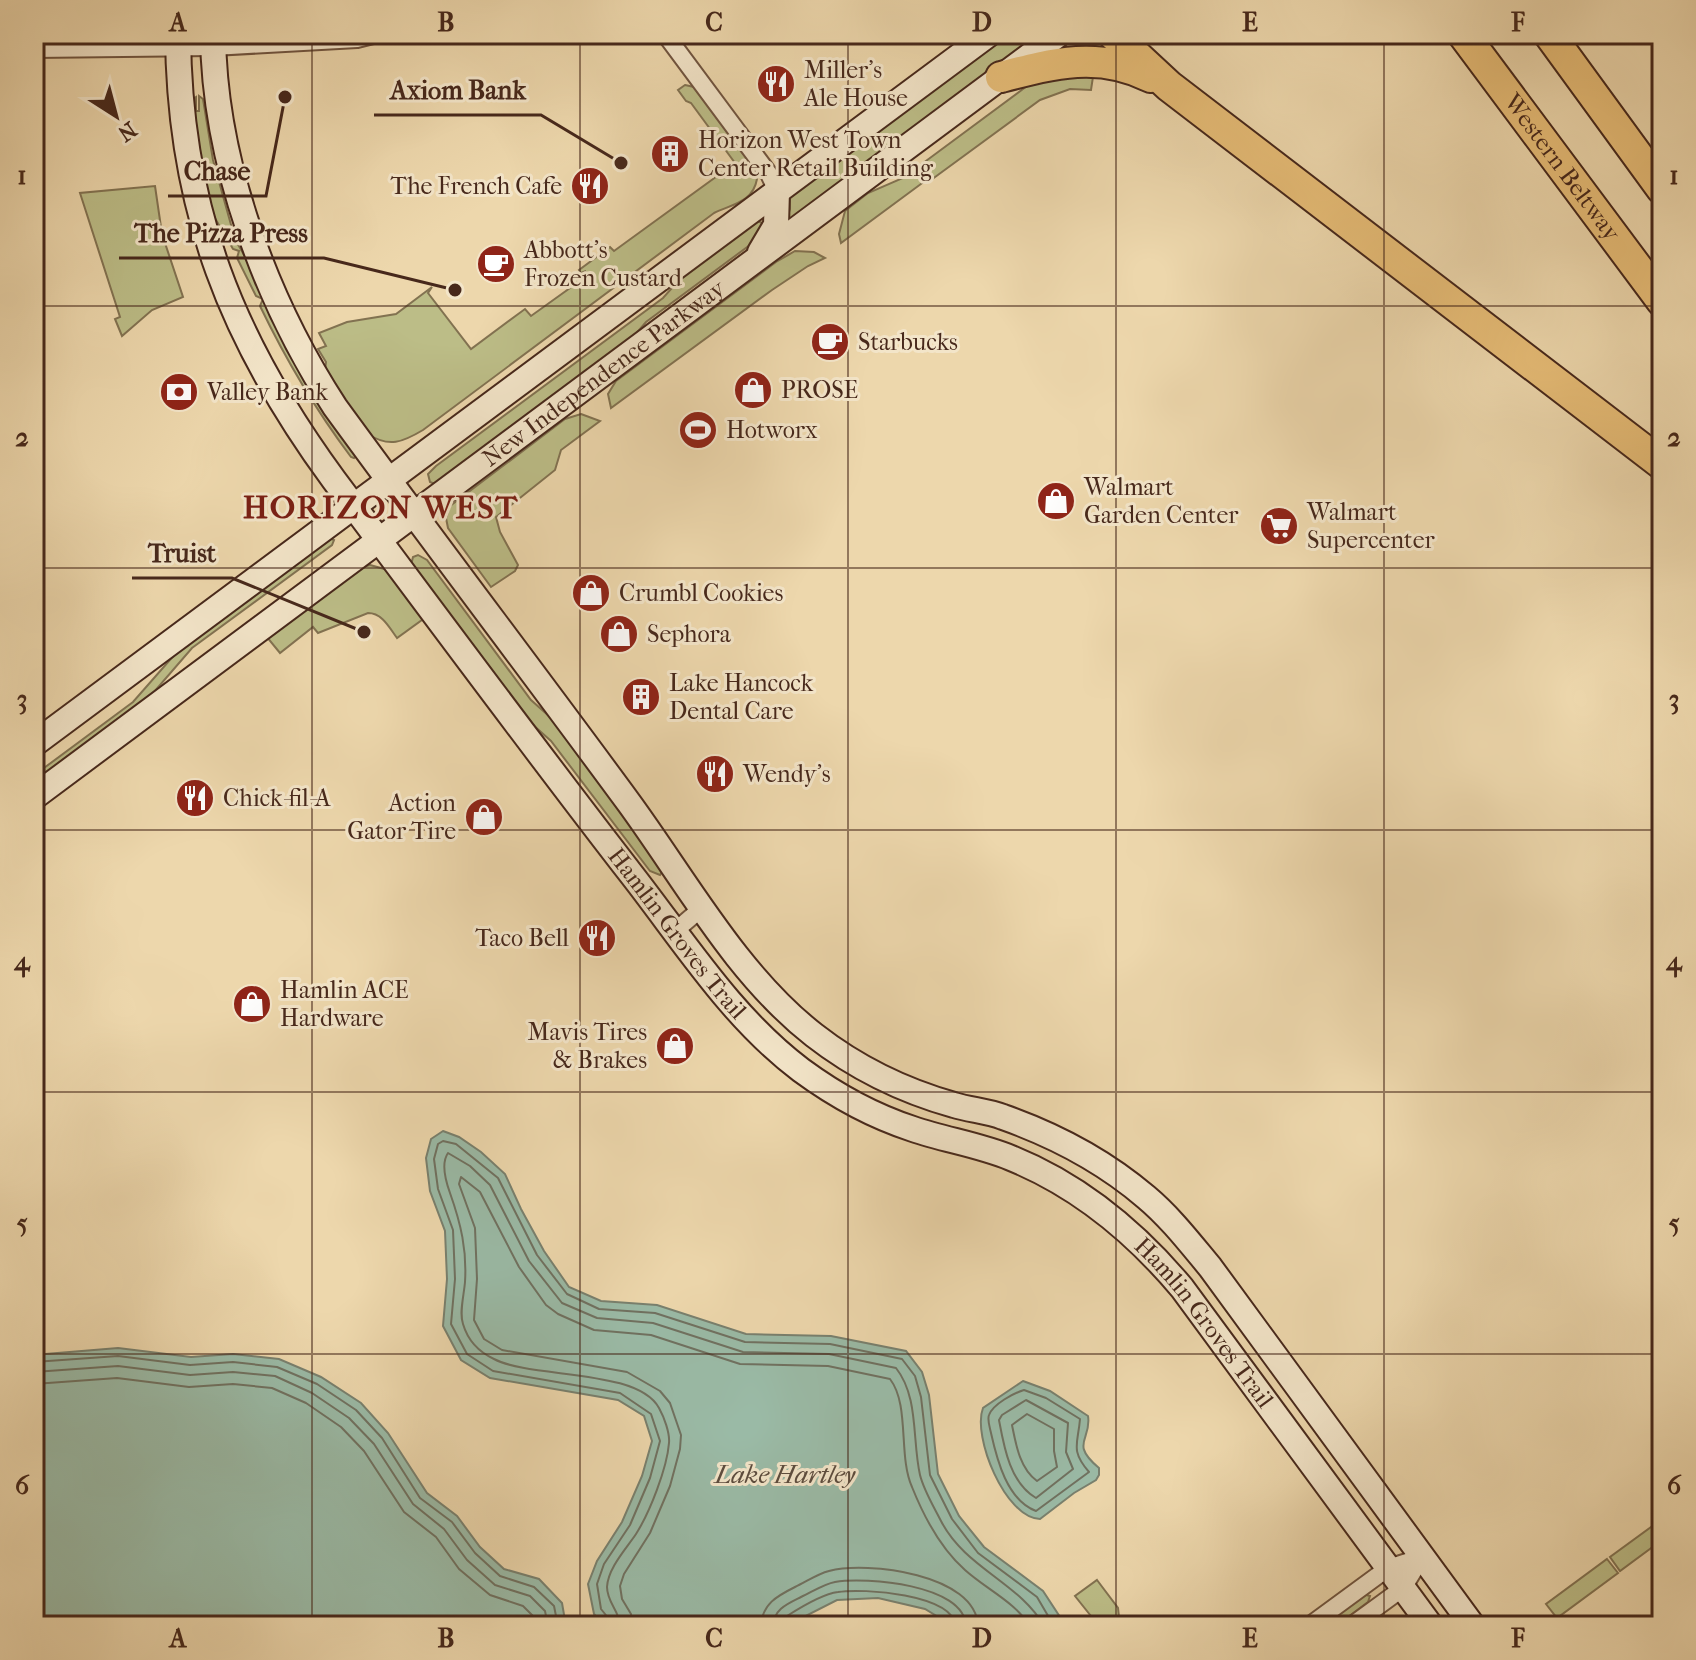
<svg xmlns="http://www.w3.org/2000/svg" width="1696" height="1660" font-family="'IM FELL French Canon',serif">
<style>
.green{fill:#bcbd87;stroke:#827251;stroke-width:2}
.water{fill:#9abaa6;stroke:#79806e;stroke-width:2}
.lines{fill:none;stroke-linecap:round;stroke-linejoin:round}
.shore{stroke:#707160;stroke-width:2}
.street-casing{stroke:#70543f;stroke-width:20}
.secondary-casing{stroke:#47281b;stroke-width:28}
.highway-casing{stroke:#47281b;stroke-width:34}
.street{stroke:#f3e5c9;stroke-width:16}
.secondary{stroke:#f3e5c9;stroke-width:24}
.highway{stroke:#e6bc76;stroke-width:30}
.grid{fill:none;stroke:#47281b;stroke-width:2;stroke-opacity:0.55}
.labels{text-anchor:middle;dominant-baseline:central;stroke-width:6;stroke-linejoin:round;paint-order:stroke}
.poi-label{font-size:24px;fill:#47281b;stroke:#f3e5c9;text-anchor:start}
.street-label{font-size:24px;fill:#47281b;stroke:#f3e5c9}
.water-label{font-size:26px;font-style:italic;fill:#5c4c3e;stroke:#f3e5c9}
.district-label{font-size:32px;font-weight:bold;letter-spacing:2px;fill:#7a1f14;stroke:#f3e5c9}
.leader{fill:none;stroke:#47281b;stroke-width:3}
.callout-dot{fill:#47281b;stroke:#f3e5c9;stroke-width:3}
.callout-label{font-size:26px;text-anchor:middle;font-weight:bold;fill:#47281b;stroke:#f3e5c9;stroke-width:6;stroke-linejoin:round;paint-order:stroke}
.neatline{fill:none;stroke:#47281b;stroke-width:3}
.grid-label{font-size:26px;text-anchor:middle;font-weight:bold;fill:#47281b}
</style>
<rect width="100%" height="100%" fill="#edd7ac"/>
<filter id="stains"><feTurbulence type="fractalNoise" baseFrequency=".0025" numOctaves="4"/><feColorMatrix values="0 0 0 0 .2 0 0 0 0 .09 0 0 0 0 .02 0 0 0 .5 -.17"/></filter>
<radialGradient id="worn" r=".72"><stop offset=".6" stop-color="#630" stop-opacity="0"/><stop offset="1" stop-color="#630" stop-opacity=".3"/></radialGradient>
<g class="green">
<path d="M1006,34H1041L783,229L790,209V195Z"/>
<path d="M1094,70L1091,90L1070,89L1040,100L931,180L929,178L841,243L839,234L845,211L868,193L903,178L1031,83Z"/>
<path d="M685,85L694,87L752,165L757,179C753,202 733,204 714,213L423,430C403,442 389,448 368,434L325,371L326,362L318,349L326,346L319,333L347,322L396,314L432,287L428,293L471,349L525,309L531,316L570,288L565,280L570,277L572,280L570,283L586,271L581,273L579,270L610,247L614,251L735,163L691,103L686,101L678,90Z"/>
<path d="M199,96L203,99L213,160L235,239L357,455L354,458L351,457C315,409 286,360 260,306L263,299L256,296L237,258L239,251L233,249L209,208L203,181L193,99L196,97V111H199Z"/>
<path d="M155,186L162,234L183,297L152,310L122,336L115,319L120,317L80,193Z"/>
<path d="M758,221L764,224L758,239L646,322L622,350L435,484L430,482L428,474L436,466L663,298L688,270Z"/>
<path d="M795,251L814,252L825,258L808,266L772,290L611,408L608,394L616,381L776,262Z"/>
<path d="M581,414L600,421L561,450L555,470L496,517L500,532L518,565L515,571L491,587L448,528L446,518L450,506L565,419Z"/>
<path d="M329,538L334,540L332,545L192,648L141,707L48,775L45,774L44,768L133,702L183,645Z"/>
<path d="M418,555L427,560L531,700L559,725L592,769L662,872L660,875L650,871L551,741L523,716L411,565L413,557Z"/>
<path d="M370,565L388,570L426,617L397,638C389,627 382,613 368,613L318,633L313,627L280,653L266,636L360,568Z"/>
<path d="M1662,1519V1540L1620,1571L1610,1557Z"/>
<path d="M1607,1559L1618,1573L1557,1618L1546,1604Z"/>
<path d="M1097,1580L1118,1608L1119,1617L1123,1623L1119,1626H1099L1075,1596Z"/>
<path d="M1363,1594L1370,1596L1368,1602L1336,1626H1319Z"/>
</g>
<g class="water">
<path d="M443,1131L459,1137L481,1152L505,1174L521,1209L544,1251L569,1287L601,1301L657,1305L746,1334L831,1336L906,1351L922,1372L929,1395L938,1474L959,1516L984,1547L1043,1591L1060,1617L1062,1626H953L925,1609L878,1598L837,1600L786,1626H605L594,1614L588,1584L597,1561L622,1522L642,1476L652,1441L644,1416L618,1400L490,1378L461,1360L443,1326L447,1279L445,1231L430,1191L426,1158L431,1139Z"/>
<path d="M118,1348L191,1357L233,1354L279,1359L321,1377L361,1403L388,1433L427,1493L457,1516L480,1547L504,1569L539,1579L562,1603L566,1626H45L34,1619V1355Z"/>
<path d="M1023,1381L1050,1391L1088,1416C1092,1440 1069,1443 1099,1468V1475L1096,1480L1074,1493L1040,1519C1005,1518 972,1436 983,1408Z"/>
</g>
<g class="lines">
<g class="shore">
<path d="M34,1362L118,1356L190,1365L233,1362L277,1367L317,1384L356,1410L382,1438L420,1498L452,1522L475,1553L500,1576L534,1587L554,1606L558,1626"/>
<path d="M34,1372L118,1366L190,1375L233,1372L275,1376L312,1393L349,1418L374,1444L413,1504L444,1529L467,1560L495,1585L530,1596L545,1611L548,1626"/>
<path d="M34,1384L117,1378L189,1387L233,1384L272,1388L306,1403L341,1427L364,1451L404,1512L436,1537L459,1569L490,1595L523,1606L534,1617L535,1626"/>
<path d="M1024,1390L1046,1398L1080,1419C1078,1444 1070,1450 1089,1472L1036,1511C1007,1500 997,1460 991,1433C990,1428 987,1420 989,1415C993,1404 1014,1393 1024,1390Z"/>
<path d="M1026,1400L1068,1423L1066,1452L1073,1469L1036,1498C1010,1483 1004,1447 999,1420L1002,1415Z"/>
<path d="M1027,1414L1054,1429V1451L1057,1467L1037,1481C1020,1469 1016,1445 1012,1425Z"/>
<path d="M610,1626L609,1619L601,1609L597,1584L604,1564L630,1525L650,1478L660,1441L651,1414L620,1393L493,1371L467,1354L451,1324L455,1279L453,1230L438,1189L434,1159L438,1144L443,1141L456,1144L498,1178L537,1255L567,1294L599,1309L655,1313L745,1342L830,1344L902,1359L915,1376L921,1397L930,1475L952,1519L978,1553L1037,1597L1054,1626"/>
<path d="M620,1626C620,1611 607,1603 607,1587C608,1568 626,1549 636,1534C650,1512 667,1468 669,1443C670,1433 664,1417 659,1408C637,1368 532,1379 494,1359C479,1352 468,1341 463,1324C459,1313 464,1295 465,1282C467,1250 461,1224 450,1193C446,1182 441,1163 448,1153L470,1166L490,1185L529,1261L562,1303L597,1318L653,1323L743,1352L829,1354L896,1368C919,1397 912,1440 920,1475C924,1491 934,1507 941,1521C965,1568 1020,1583 1044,1626"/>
<path d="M632,1626L631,1614L622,1599L620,1586L624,1574L650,1533L670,1486L680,1449L681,1435L670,1403L660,1391L627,1372L502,1350L484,1339L474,1320L477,1279L475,1228L459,1184L461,1177L480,1192L519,1267L546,1305L558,1314L594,1330L651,1335L740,1364L828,1366L890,1379C910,1405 898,1456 912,1487C924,1517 940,1548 965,1570C986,1589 1015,1602 1030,1626"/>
<path d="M761,1626C762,1604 777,1596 795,1587C806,1582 817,1574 829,1571C867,1561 976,1574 978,1626"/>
<path d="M773,1626C774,1609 787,1604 801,1597C812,1592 824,1584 835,1582C866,1577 964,1584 966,1626"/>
<path d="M783,1626L787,1616C801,1607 822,1594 838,1592C863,1588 952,1594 956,1626"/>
</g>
<g class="street-casing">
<g id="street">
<path d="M665,34L769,174L777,191"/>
<path d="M34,49L213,47L357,39L377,34"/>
<path d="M675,931L703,907"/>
<path d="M1309,1626L1388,1568L1422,1557"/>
<path d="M1351,1626L1403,1588L1422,1557"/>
</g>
</g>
<g class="secondary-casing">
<g id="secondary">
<path id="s1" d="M178,34C179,209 232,341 334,480C433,612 531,745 632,875C685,943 732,1018 801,1070C835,1095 873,1116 913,1129C945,1140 980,1145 1011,1158C1080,1186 1135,1232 1182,1288L1431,1626"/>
<path d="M213,34C214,162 266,301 335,407C432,540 532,671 629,803C686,881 737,975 814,1035C855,1067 904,1091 954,1105C970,1110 988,1111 1003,1117C1054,1135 1105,1162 1146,1197C1170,1217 1190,1243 1210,1267L1473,1626"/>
<path d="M760,252L776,225L777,191"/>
<path d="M34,744L989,34"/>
<path id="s2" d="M34,797L1059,34"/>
</g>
</g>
<g class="highway-casing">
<g id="highway">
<path d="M1113,34L1169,86L1662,464"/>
<path id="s3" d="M1463,34L1662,301"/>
<path d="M1549,34L1662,189"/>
<path d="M1001,77C1054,63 1099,51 1151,77"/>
</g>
</g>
<use href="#street" class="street"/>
<use href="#secondary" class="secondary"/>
<use href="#highway" class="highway"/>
</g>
<path class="grid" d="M312,34V1626M580,34V1626M848,34V1626M1116,34V1626M1384,34V1626M34,306H1662M34,568H1662M34,830H1662M34,1092H1662M34,1354H1662"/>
<defs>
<g id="restaurant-disc" transform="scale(2)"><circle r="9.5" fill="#8f2418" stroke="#f3e5c9"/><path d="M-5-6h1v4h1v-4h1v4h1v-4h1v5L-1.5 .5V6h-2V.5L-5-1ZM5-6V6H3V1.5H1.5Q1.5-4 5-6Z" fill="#fff"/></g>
<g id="building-disc" transform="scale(2)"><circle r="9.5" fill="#8f2418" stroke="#f3e5c9"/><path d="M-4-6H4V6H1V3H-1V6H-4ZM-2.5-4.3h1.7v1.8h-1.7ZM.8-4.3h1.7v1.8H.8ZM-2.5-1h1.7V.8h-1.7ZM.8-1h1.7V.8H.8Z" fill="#fff"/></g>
<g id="cafe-disc" transform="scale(2)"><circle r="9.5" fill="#8f2418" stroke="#f3e5c9"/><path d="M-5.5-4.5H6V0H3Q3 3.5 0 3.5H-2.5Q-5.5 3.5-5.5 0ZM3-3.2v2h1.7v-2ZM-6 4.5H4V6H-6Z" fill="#fff"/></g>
<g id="shop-disc" transform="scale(2)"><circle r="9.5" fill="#8f2418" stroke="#f3e5c9"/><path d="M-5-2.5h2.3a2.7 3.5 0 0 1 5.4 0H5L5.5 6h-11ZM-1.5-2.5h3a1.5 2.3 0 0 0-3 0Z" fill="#fff"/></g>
<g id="bank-disc" transform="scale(2)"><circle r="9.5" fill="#8f2418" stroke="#f3e5c9"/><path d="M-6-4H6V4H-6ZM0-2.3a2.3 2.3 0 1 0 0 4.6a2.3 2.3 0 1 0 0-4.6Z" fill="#fff"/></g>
<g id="stadium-disc" transform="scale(2)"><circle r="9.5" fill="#8f2418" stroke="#f3e5c9"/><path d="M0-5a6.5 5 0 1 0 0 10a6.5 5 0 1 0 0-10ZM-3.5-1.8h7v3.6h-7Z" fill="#fff"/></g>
<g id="supermarket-disc" transform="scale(2)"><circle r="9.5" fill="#8f2418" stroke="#f3e5c9"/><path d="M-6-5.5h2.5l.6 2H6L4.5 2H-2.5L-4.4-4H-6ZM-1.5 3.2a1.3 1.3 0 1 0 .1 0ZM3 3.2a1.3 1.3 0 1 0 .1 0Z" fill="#fff"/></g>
</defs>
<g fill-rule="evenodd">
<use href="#restaurant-disc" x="776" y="84"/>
<use href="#building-disc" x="670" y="154"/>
<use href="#restaurant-disc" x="590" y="186"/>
<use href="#cafe-disc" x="496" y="264"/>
<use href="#cafe-disc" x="830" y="342"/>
<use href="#shop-disc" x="753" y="390"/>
<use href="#bank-disc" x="179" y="392"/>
<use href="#stadium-disc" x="698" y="430"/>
<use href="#shop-disc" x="1056" y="501"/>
<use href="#supermarket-disc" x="1279" y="526"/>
<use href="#shop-disc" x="591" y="593"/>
<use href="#shop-disc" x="619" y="634"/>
<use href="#building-disc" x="641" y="697"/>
<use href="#restaurant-disc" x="715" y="774"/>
<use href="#restaurant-disc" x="195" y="798"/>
<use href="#shop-disc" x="484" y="817"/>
<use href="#restaurant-disc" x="597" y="938"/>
<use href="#shop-disc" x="252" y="1004"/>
<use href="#shop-disc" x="675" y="1046"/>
</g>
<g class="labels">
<g class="poi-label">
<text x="804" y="70">Miller's<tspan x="804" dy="28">Ale House</tspan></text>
<text x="698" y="140">Horizon West Town<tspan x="698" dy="28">Center Retail Building</tspan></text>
<text x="562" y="186" text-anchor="end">The French Cafe</text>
<text x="524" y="250">Abbott's<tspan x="524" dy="28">Frozen Custard</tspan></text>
<text x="858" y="342">Starbucks</text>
<text x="781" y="390">PROSE</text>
<text x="207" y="392">Valley Bank</text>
<text x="726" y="430">Hotworx</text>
<text x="1084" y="487">Walmart<tspan x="1084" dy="28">Garden Center</tspan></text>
<text x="1307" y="512">Walmart<tspan x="1307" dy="28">Supercenter</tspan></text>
<text x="619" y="593">Crumbl Cookies</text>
<text x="647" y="634">Sephora</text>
<text x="669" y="683">Lake Hancock<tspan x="669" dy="28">Dental Care</tspan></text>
<text x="743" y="774">Wendy's</text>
<text x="223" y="798">Chick-fil-A</text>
<text x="456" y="803" text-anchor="end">Action<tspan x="456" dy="28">Gator Tire</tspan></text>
<text x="569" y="938" text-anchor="end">Taco Bell</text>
<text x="280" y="990">Hamlin ACE<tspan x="280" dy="28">Hardware</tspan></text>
<text x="647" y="1032" text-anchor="end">Mavis Tires<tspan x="647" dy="28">&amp; Brakes</tspan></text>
</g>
<g class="street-label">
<text stroke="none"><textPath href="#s3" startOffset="166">Western Beltway</textPath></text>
<text stroke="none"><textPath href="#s2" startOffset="710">New Independence Parkway</textPath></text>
<text stroke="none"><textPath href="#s1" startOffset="1050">Hamlin Groves Trail</textPath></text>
<text stroke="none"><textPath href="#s1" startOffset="1722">Hamlin Groves Trail</textPath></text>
</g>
<g class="water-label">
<text x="785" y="1474">Lake Hartley</text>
</g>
<g class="district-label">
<text x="381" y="507">HORIZON WEST</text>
</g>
</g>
<path class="leader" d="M621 163L541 115H374M285 97L266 196H168M455 290L324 258H119M364 632L232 578H132"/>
<g class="callout-dot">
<circle cx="621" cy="163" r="8"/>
<circle cx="285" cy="97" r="8"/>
<circle cx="455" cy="290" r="8"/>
<circle cx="364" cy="632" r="8"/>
</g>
<g class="callout-label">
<text x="458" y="99">Axiom Bank</text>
<text x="217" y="180">Chase</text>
<text x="221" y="242">The Pizza Press</text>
<text x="182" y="562">Truist</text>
</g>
<rect width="1696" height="1660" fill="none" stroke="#edd7ac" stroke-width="88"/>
<g transform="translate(116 116) rotate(144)" stroke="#f3e5c9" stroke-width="6" paint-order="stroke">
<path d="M0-6L14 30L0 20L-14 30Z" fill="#47281b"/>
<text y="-12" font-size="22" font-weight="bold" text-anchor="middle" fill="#47281b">N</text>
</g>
<rect x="44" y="44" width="1608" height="1572" class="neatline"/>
<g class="grid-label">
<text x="178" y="31">A</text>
<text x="446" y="31">B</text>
<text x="714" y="31">C</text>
<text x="982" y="31">D</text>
<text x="1250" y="31">E</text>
<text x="1518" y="31">F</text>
<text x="22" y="184">1</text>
<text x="1674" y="184">1</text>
<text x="22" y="446">2</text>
<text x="1674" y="446">2</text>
<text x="22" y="708">3</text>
<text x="1674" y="708">3</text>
<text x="22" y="970">4</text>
<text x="1674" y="970">4</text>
<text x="22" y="1232">5</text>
<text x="1674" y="1232">5</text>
<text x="22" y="1494">6</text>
<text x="1674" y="1494">6</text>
<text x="178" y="1647">A</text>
<text x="446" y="1647">B</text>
<text x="714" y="1647">C</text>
<text x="982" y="1647">D</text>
<text x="1250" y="1647">E</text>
<text x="1518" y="1647">F</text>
</g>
<rect width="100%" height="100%" filter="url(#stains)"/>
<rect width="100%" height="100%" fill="url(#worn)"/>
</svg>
